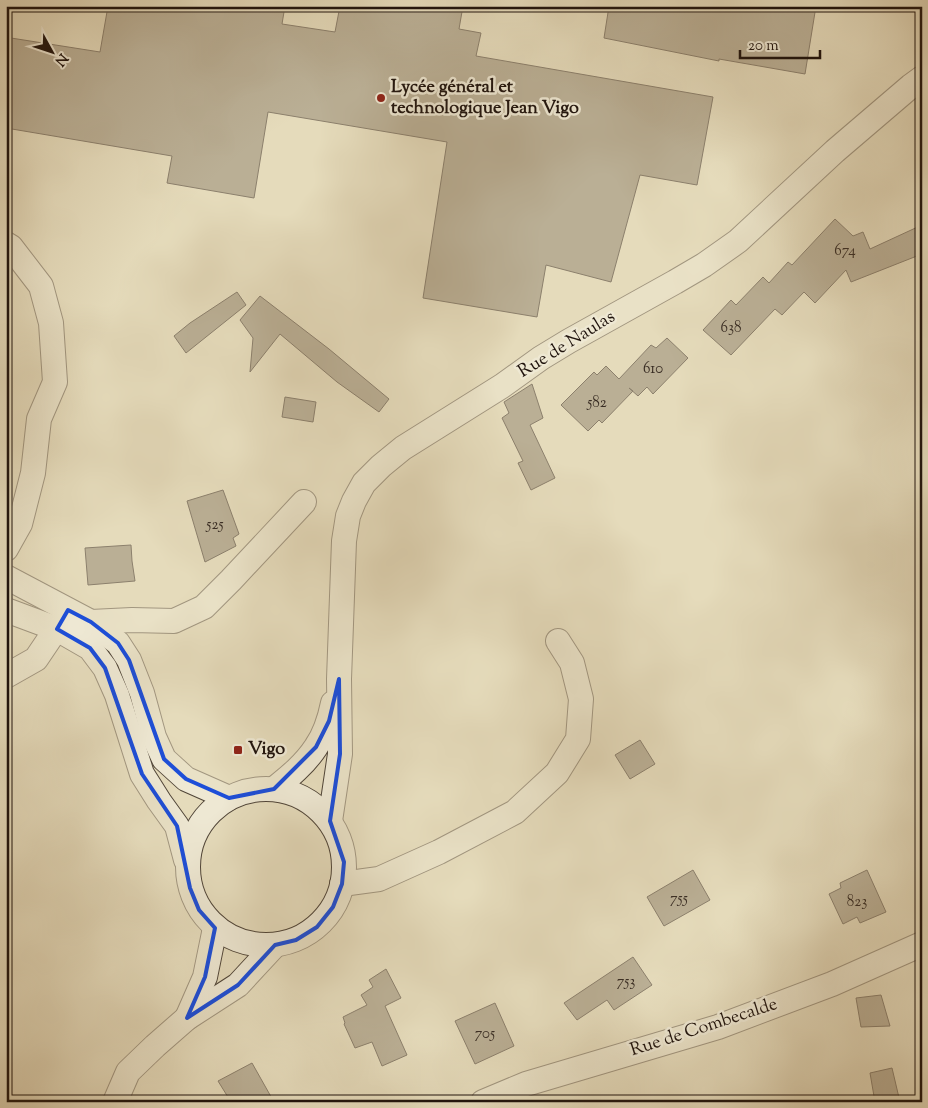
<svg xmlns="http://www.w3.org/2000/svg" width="928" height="1108" font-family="'Sorts Mill Goudy',serif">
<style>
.building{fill:#867b67;stroke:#1f130d}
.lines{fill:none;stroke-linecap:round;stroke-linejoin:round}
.street-casing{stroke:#504538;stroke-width:26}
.street{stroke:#eee8d3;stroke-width:24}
.marked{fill:none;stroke:#1d4ed8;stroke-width:4;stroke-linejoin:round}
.poi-dot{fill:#8f2418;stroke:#eee8d3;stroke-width:2}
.labels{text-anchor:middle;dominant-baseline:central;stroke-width:5;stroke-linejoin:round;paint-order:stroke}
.number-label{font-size:15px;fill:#392d24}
.poi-label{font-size:18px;font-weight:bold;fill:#1f130d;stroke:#eee8d3;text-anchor:start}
.street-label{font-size:18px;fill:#1f130d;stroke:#eee8d3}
</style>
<rect width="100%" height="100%" fill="#e5dbbb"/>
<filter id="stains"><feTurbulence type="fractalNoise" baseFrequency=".004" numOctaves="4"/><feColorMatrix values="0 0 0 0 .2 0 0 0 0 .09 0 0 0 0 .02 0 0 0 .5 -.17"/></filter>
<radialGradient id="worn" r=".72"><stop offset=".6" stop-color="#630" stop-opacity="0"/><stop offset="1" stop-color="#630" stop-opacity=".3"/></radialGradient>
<g class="building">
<path d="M108,6H285L282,24L335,32L340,6H463L459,29L481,33L476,56L713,97L697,185L640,175L611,282L546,265L537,317L423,298L447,142L268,112L254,198L167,183L172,156L6,128V69L11,38L100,52Z"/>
<path d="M609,6H816L805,74L719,59V61L604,38Z"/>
<path d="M835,219L853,236L863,232L870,249L922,225V254L851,282L846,270L815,303L804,292L782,315L775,309L731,355L703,330L731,300L736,305L763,277L769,283L788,262L792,265Z"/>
<path d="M237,292L246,305L186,353L174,336L190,323Z"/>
<path d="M260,296L329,349L389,399L379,412L337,382L280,334L250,372L253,338L240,320Z"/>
<path d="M667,338L688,358L653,394L647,387L638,396L629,388L633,391L602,423L599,420L588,431L561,405L594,372L597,375L606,366L619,379L651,345L656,348Z"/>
<path d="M532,384L543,418L530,425L555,478L531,490L518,463L523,461L502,418L509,413L504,402Z"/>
<path d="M285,397L316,402L313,422L282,417Z"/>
<path d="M223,490L239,534L233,538L236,546L205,562L187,501Z"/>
<path d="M131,545L132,561L135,581L88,585L85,548Z"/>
<path d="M640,740L655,764L630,779L615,755Z"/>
<path d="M693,870L710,900L664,926L647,897Z"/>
<path d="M867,870L886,912L860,923L857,917L843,924L829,894L841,888L840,883Z"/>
<path d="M633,957L652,985L614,1010L607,1000L577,1020L564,1003Z"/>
<path d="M386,969L401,998L385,1006L407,1055L382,1066L372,1042L355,1048L344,1024L345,1023L343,1017L367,1005L361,995L373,987L369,980Z"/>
<path d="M881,995L890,1026L861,1027L856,998Z"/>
<path d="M495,1003L514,1046L475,1064L455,1021Z"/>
<path d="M252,1063L274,1102H231L218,1081Z"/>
<path d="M892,1068L900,1102H875L870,1073Z"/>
</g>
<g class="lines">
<g class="street-casing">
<g id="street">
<path d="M6,244L11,247L41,286L51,323L55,382L39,419L33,473L20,524L6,549"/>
<path d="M6,577L91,622L118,643L129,660L142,693L154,737L164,759L186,779L229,798"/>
<path d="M6,610L57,629L90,648L105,668L117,695L142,774L159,801L177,826L186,860"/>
<path d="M91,622L132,620L174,621L204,607L231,580L304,502"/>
<path d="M6,676L36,659L65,616"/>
<path d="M274,789C289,777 305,764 316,747C325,734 330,718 333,703"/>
<circle cx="266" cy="867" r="78"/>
<path d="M330,821L340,754L339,679L344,541L348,516L354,501L364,483L381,466L403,448L502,386L541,358L569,341L675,282L704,265L738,241L835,151L911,86L922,78"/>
<path d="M342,884L379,879L439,852L515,812L557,773L578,739L581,699L572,663L558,641"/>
<path d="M187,1018L205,977L215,928"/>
<path d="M115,1102L128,1072L155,1046L187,1018L238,985L275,945"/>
<path d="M483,1102L526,1084L718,1027L832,984L922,944"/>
</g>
</g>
<use href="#street" class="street"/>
</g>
<path d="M0 0H928V1108H0ZM68,610L91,622L118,643L129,660L164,759L186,779L229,798L274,789L316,747L329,721L339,679L340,754L330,821L344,862L342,884L333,907L317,927L296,940L275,945L238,985L187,1018L205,977L215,928L199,910L190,888L177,826L142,774L105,668L90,648L57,629Z" fill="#e5dbbb" fill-opacity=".55" fill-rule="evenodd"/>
<path class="marked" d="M68,610L91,622L118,643L129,660L164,759L186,779L229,798L274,789L316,747L329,721L339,679L340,754L330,821L344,862L342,884L333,907L317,927L296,940L275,945L238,985L187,1018L205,977L215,928L199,910L190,888L177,826L142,774L105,668L90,648L57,629Z"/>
<g class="poi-dot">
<circle cx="381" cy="98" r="5"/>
<rect x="233" y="745" width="10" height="10" rx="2.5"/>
</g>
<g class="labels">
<g class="number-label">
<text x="845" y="251">674</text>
<text x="731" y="328">638</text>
<text x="653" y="369">610</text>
<text x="597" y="403">582</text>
<text x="215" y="525">525</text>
<text x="679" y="899">755</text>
<text x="857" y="902">823</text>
<text x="626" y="982">753</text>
<text x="485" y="1034">705</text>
</g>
<g class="poi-label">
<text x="391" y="88">Lycée général et<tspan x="391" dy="21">technologique Jean Vigo</tspan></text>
<text x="248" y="750">Vigo</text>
</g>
<g class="street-label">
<text transform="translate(567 345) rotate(-32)">Rue de Naulas</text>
<text transform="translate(704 1028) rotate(-18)">Rue de Combecalde</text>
</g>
</g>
<rect width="928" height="1108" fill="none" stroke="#e5dbbb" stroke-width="25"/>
<rect x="8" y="8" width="913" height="1093" fill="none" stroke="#1f130d" stroke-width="2.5"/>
<rect x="12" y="12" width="903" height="1083" fill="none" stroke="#1f130d"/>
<g transform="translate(52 52) rotate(130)" stroke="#eee8d3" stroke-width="4" paint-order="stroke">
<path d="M0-4L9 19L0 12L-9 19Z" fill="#1f130d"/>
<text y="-8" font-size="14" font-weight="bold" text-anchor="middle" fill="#1f130d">N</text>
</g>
<path d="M740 50v8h80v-8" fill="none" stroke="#1f130d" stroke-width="2.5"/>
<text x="748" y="50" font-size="15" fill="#1f130d" stroke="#eee8d3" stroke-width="4" paint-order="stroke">20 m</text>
<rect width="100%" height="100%" filter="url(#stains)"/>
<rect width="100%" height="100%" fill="url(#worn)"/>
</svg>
